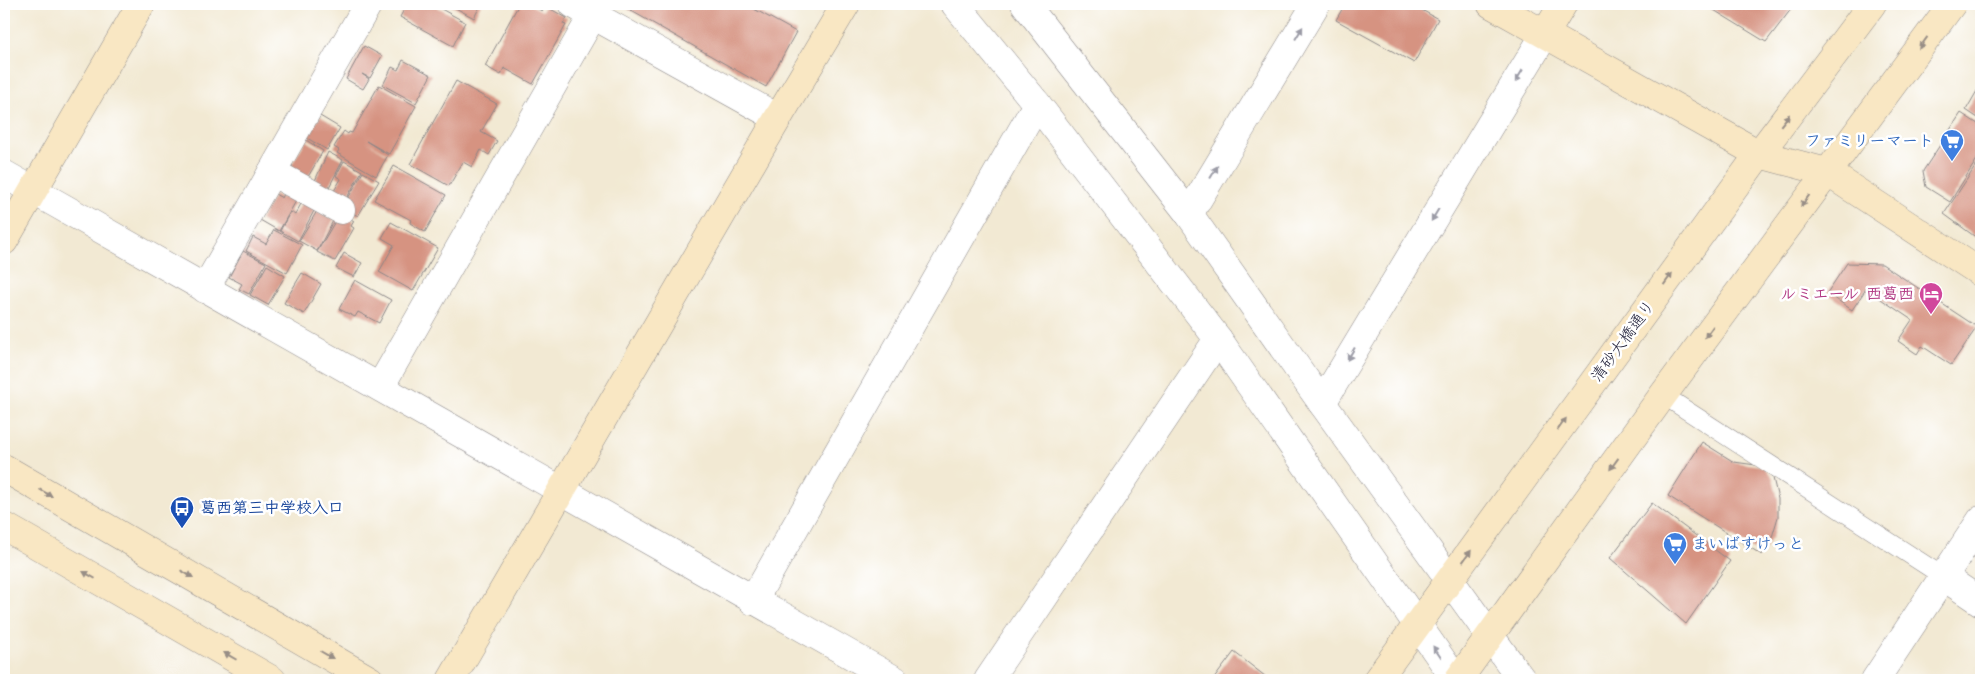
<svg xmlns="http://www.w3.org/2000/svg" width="1985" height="684" font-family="'Architects Daughter','Klee One',sans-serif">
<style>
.building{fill:#d69381}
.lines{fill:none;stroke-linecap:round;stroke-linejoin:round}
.lane-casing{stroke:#8a8687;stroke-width:19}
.street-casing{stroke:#8a8687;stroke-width:29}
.secondary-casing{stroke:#8a8687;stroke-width:29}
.lane{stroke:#fff;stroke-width:18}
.street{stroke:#fff;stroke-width:28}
.secondary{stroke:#f9e7c3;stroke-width:28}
.oneway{fill:#9c9ca7}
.oneway2{fill:#988e86}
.labels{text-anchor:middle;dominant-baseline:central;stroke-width:5;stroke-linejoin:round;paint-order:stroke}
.shop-label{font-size:16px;font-weight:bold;fill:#366cbe;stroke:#fff;text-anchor:end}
.hotel-label{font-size:16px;font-weight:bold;fill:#b23c85;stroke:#fff;text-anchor:end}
.street-label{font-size:16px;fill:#22223b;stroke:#fff}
.transit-label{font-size:16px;font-weight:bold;fill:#164399;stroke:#fff;text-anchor:start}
</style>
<rect width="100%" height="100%" fill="#fff"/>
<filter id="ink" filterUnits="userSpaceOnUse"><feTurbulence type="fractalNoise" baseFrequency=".02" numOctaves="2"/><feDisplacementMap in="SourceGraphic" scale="10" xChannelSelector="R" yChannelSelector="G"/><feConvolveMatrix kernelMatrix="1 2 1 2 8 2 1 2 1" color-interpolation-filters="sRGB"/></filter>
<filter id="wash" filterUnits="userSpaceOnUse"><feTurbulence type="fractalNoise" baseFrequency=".0096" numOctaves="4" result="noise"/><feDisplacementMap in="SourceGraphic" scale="20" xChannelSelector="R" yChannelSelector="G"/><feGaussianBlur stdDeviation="1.12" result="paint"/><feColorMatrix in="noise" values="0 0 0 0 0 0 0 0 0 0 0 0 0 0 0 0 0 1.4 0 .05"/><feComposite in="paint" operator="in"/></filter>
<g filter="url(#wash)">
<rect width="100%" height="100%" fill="#f2e9d3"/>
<g id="blocks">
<g class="building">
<path d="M407,4H432L465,22L453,46L400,17Z"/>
<path d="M451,4H481L474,18L450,5Z"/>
<path d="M519,4H529L542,11L545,6L567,18L563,24L566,25L533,84L504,68L501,75L485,66Z"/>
<path d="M619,4H745L796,32L766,87Z"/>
<path d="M1345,4H1411L1438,19L1414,63L1336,20Z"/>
<path d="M1704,4H1795L1766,42Z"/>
<path d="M364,46L382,56L370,78L362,74L369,79L363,89L346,79Z"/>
<path d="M403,60L431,75L416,103L383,85L392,67L398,70Z"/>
<path d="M456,81L497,104L481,132L497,141L489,155L481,150L472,167L463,162L449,186L410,164Z"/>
<path d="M1981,84V120L1966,110Z"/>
<path d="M379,85L416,106L389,154L366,141L388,155L376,176L337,153L339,150L334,147L344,131L348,134L349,132L352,133Z"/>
<path d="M1961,113L1981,126V153L1950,202L1926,187L1923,171Z"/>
<path d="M320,116L340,128L327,150L307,138Z"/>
<path d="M306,140L323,151L305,182L293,175L292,164Z"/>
<path d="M328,152L343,160L326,193L313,185Z"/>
<path d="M1981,158V241L1944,214Z"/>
<path d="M344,161L362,171L344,203L331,196L341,179L336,176Z"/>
<path d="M394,166L446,195L425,232L410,223L411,220L374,200Z"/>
<path d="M363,172L379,181L358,216L351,212L354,207L346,202Z"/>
<path d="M275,194L282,198L284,194L296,201L279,231L260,220Z"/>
<path d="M302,202L315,209L298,241L280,231L288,216L291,212L295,215Z"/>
<path d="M317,211L334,219L317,251L299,241Z"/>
<path d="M345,215L354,221L351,226L354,228L335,261L317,252L337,218Z"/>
<path d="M391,222L438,248L413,291L379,272L394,245L382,238Z"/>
<path d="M274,230L302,245L287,273L246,251L253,237L266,244Z"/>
<path d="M243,251L266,263L249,294L239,289L242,284L229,277Z"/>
<path d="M344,253L362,263L354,277L336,268Z"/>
<path d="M1847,263L1882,264L1977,327L1951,365L1922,346L1917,354L1898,341L1912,320L1866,289L1852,310L1827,293Z"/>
<path d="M267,265L285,276L268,305L250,295Z"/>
<path d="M302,273L321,284L304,314L284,303Z"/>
<path d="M355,280L391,300L379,323L358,312L355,317L339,309Z"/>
<path d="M1702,442L1734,462L1763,466L1773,478L1778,499V517L1772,537L1762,555L1668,496Z"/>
<path d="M1652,503L1730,561L1686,624L1610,558Z"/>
<path d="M1234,652L1270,680H1213Z"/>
</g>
</g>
</g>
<g filter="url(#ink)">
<use href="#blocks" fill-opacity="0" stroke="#8a8687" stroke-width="1"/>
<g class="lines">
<g class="lane-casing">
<path id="lane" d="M1663,395L1944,577"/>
</g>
<g class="street-casing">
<g id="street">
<path d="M573,4L778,118"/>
<path d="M955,4L1037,104L1218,339L1456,680"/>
<path d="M1025,4L1189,214L1322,403L1522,680"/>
<path d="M272,172L341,210"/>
<path d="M4,174L895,680"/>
<path d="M1189,214L1316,4"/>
<path d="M205,289L368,4"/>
<path d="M380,387L593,15"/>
<path d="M1322,403L1545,34"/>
<path d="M1944,577L1981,602"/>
<path d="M753,601L1037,104"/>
<path d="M988,680L1218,339"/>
<path d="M1875,680L1981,520"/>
</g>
</g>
<g class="secondary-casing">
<g id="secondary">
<path d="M1491,4L1759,154L1827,172L1981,273"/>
<path d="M1545,34L1563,4"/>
<path d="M4,241L141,4"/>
<path d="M4,468L370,680"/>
<path d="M4,526L272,680"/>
<path d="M451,680L778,118L846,4"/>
<path d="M1377,680L1759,154L1872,4"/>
<path d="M1458,680L1663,395L1952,4"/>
</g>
</g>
<use href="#lane" class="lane"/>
<use href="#street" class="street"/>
<use href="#secondary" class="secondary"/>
</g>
<defs><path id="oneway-solid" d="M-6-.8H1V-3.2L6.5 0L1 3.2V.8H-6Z" transform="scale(1.25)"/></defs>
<g class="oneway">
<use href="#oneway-solid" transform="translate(1299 33) rotate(-59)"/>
<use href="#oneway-solid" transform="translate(1519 76) rotate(121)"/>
<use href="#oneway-solid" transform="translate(1214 172) rotate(-59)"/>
<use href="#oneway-solid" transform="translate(1435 215) rotate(121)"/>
<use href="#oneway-solid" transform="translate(1351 354) rotate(121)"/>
<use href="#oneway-solid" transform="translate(1437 652) rotate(-124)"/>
</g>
<g class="oneway2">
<use href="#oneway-solid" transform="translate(1923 43) rotate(126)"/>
<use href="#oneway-solid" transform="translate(1785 120) rotate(-52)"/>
<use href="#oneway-solid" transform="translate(1805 201) rotate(126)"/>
<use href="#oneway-solid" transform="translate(1668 279) rotate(-54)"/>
<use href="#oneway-solid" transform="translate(1709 332) rotate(126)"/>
<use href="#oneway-solid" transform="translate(1562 424) rotate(-54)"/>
<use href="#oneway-solid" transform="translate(1614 464) rotate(126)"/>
<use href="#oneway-solid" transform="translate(46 493) rotate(30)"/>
<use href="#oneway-solid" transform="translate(1467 556) rotate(-54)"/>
<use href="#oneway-solid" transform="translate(187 574) rotate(30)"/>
<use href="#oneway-solid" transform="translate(89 575) rotate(-150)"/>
<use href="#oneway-solid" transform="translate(327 655) rotate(30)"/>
<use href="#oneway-solid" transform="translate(230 656) rotate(-150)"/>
</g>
</g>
<defs>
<g id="supermarket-pin" transform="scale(1.25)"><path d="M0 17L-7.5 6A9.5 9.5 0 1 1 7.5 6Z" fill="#3f7fe0" stroke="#fff"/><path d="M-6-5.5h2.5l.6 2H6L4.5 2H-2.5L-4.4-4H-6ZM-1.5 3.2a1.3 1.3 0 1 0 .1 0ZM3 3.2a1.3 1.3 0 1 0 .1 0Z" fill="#fff"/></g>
<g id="hotel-pin" transform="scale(1.25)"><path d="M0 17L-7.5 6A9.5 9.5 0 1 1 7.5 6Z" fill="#d1479c" stroke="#fff"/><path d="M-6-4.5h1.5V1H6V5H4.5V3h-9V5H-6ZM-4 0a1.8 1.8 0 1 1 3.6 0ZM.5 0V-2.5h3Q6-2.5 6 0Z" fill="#fff"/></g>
<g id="bus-pin" transform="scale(1.25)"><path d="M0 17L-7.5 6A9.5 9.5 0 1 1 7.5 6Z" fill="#1a4fb4" stroke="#fff"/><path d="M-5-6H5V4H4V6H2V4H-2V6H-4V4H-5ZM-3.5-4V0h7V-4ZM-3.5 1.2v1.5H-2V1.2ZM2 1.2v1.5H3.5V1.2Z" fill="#fff"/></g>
</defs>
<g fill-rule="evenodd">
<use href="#supermarket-pin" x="1952" y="141"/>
<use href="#hotel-pin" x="1931" y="294"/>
<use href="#bus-pin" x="182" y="508"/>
<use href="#supermarket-pin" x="1675" y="544"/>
</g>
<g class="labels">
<g class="shop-label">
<text x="1934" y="141">ファミリーマート</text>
<text x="1692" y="544" text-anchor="start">まいばすけっと</text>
</g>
<g class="hotel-label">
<text x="1914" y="294">ルミエール 西葛西</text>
</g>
<g class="street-label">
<text transform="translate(1623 341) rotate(-54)">清砂大橋通り</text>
</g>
<g class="transit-label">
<text x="200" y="508">葛西第三中学校入口</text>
</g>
</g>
<rect width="1985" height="684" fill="none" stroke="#fff" stroke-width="20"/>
</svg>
